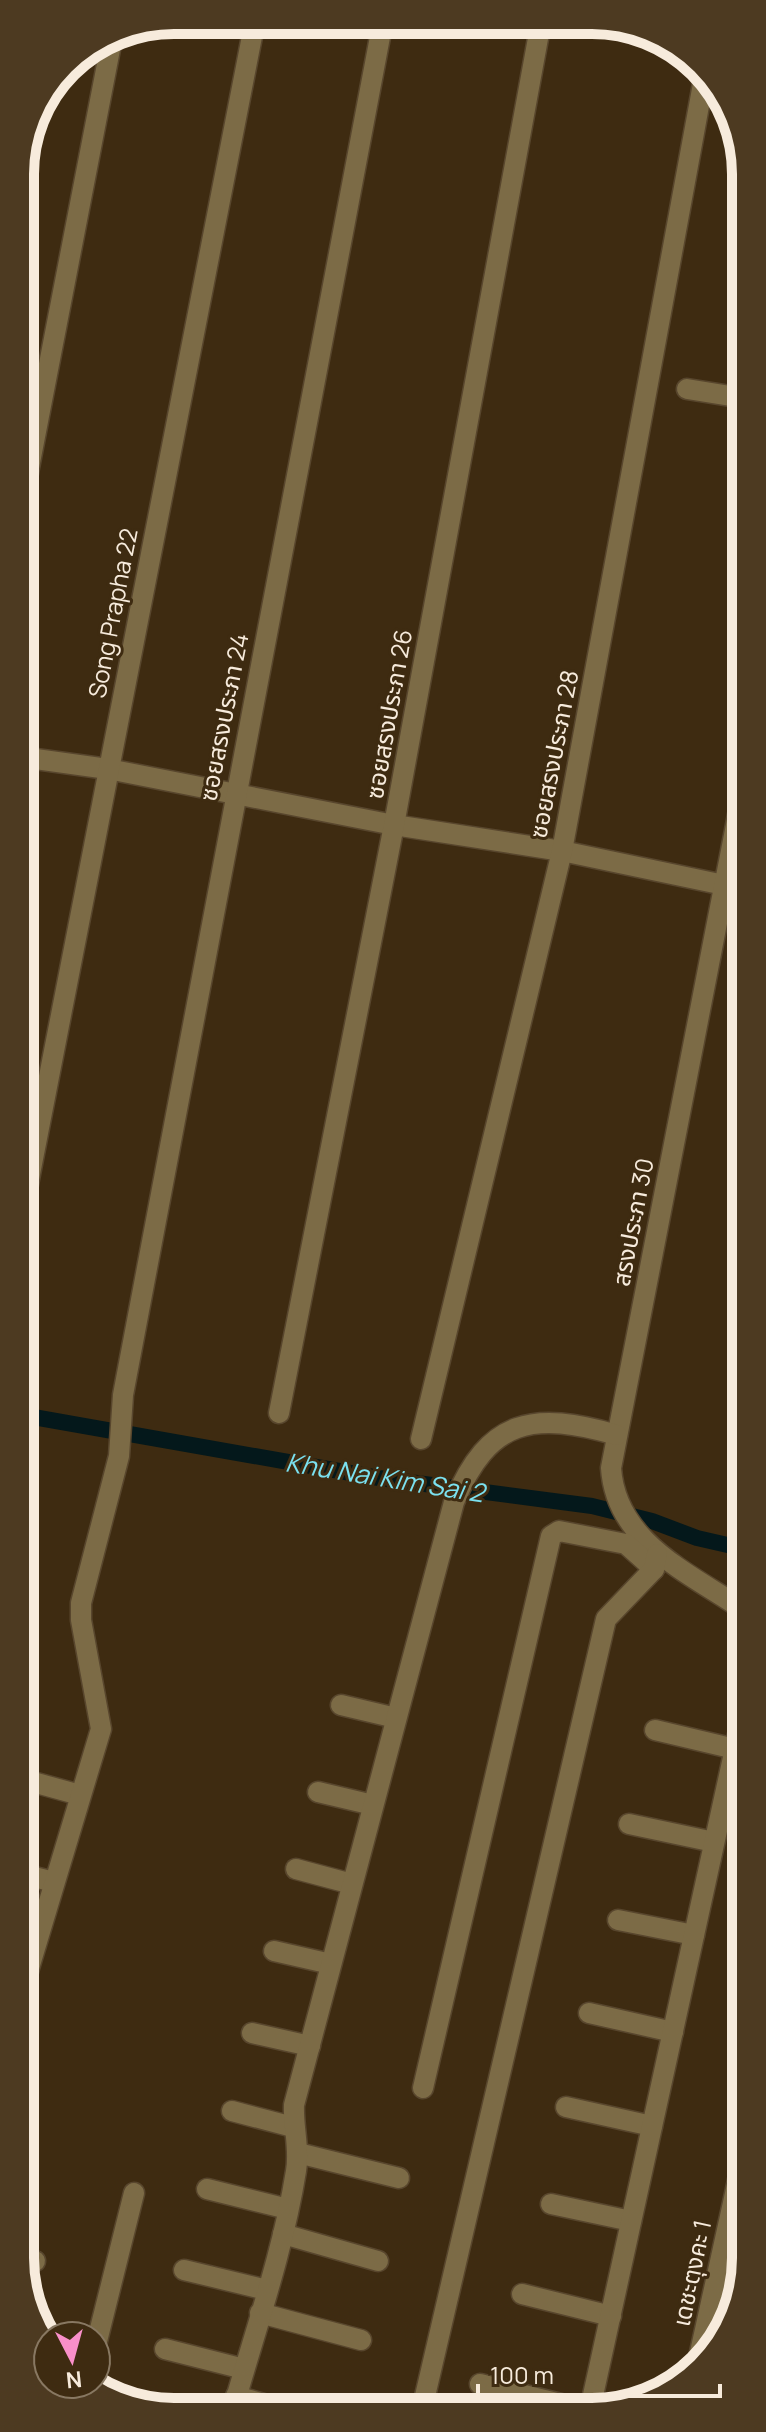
<svg xmlns="http://www.w3.org/2000/svg" width="766" height="2432" font-family="Manrope,'Noto Sans Thai',sans-serif">
<style>
.lines{fill:none;stroke-linecap:round;stroke-linejoin:round}
.canal{stroke:#04181b;stroke-width:16}
.street-casing{stroke:#58462d;stroke-width:23}
.street{stroke:#7c6b46;stroke-width:20}
.labels{text-anchor:middle;dominant-baseline:central;stroke-width:6;stroke-linejoin:round;paint-order:stroke}
.street-label{font-size:24px;fill:#f7ebdc;stroke:#3e2b11}
.water-label{font-size:26px;font-style:italic;fill:#7be1f0;stroke:#3e2b11}
.rim{fill:none;stroke:#f7ebdc;stroke-width:10}
</style>
<rect width="100%" height="100%" fill="#3e2b11"/>
<g class="lines">
<path class="canal" d="M22,1415L379,1478L592,1506L652,1521L697,1538L745,1549"/>
<g class="street-casing">
<g id="street">
<path d="M687,389L743,398"/>
<path d="M21,509L111,44"/>
<path d="M21,757L108,769L394,825L562,851L724,885"/>
<path d="M744,784L611,1468C616,1543 690,1573 745,1611"/>
<path d="M22,1215L255,21"/>
<path d="M279,1413L394,825L541,22"/>
<path d="M421,1439L562,851L705,73"/>
<path d="M341,1705L396,1718"/>
<path d="M655,1730L735,1749"/>
<path d="M22,1779L80,1795"/>
<path d="M318,1792L373,1805"/>
<path d="M629,1824L714,1842"/>
<path d="M296,1869L352,1884"/>
<path d="M22,1874L54,1882"/>
<path d="M618,1920L694,1935"/>
<path d="M274,1951L331,1964"/>
<path d="M23,1988L101,1729L81,1620V1603L119,1456L123,1395L383,21"/>
<path d="M589,2013L673,2032"/>
<path d="M252,2033L310,2046"/>
<path d="M423,2088L551,1536L559,1531L626,1544L654,1569"/>
<path d="M566,2107L652,2126"/>
<path d="M232,2111L293,2127"/>
<path d="M298,2153L399,2178"/>
<path d="M207,2189L288,2209"/>
<path d="M551,2204L631,2221"/>
<path d="M283,2234L378,2261"/>
<path d="M23,2257L35,2261"/>
<path d="M184,2270L267,2290"/>
<path d="M522,2294L611,2316"/>
<path d="M730,2306L746,2233"/>
<path d="M260,2313L361,2340"/>
<path d="M96,2345L134,2193"/>
<path d="M165,2349L244,2369"/>
<path d="M697,2366L746,2144"/>
<path d="M480,2384L581,2409"/>
<path d="M236,2396L281,2409"/>
<path d="M233,2409C255,2331 283,2252 296,2171C300,2149 293,2128 294,2105L454,1502C489,1418 533,1411 617,1435"/>
<path d="M422,2409L606,1619L654,1569L657,1554"/>
<path d="M590,2409L745,1703"/>
</g>
</g>
<use href="#street" class="street"/>
</g>
<g class="labels">
<g class="street-label">
<text transform="translate(112 613) rotate(-79)">Song Prapha 22</text>
<text transform="translate(388 714) rotate(-80)">ซอยสรงประภา 26</text>
<text transform="translate(223 717) rotate(-79)">ซอยสรงประภา 24</text>
<text transform="translate(553 754) rotate(-79)">ซอยสรงประภา 28</text>
<text transform="translate(632 1222) rotate(-79)">สรงประภา 30</text>
<text transform="translate(691 2273) rotate(-78)">เดชะตุงคะ 1</text>
</g>
<g class="water-label">
<text transform="translate(385 1477) rotate(9)">Khu Nai Kim Sai 2</text>
</g>
</g>
<path d="M0 0H766V2432H0ZM174 34H592A140 140 0 0 1 732 174V2258A140 140 0 0 1 592 2398H174A140 140 0 0 1 34 2258V174A140 140 0 0 1 174 34Z" fill="#4d3a21" fill-rule="evenodd"/>
<path class="rim" d="M174 34H592A140 140 0 0 1 732 174V2258A140 140 0 0 1 592 2398H174A140 140 0 0 1 34 2258V174A140 140 0 0 1 174 34Z"/>
<g transform="translate(72 2360) rotate(174)"><circle r="38" fill="#3e2b11" stroke="#887862" stroke-width="2"/>
<path d="M0-6L14 30L0 20L-14 30Z" fill="#f98fca"/>
<text y="-12" font-size="22" font-weight="bold" text-anchor="middle" fill="#f7ebdc">N</text>
</g>
<path d="M478 2384v12h242v-12" fill="none" stroke="#f7ebdc" stroke-width="4"/>
<text x="490" y="2384" font-size="24" fill="#f7ebdc" stroke="#3e2b11" stroke-width="6" paint-order="stroke">100 m</text>
</svg>
